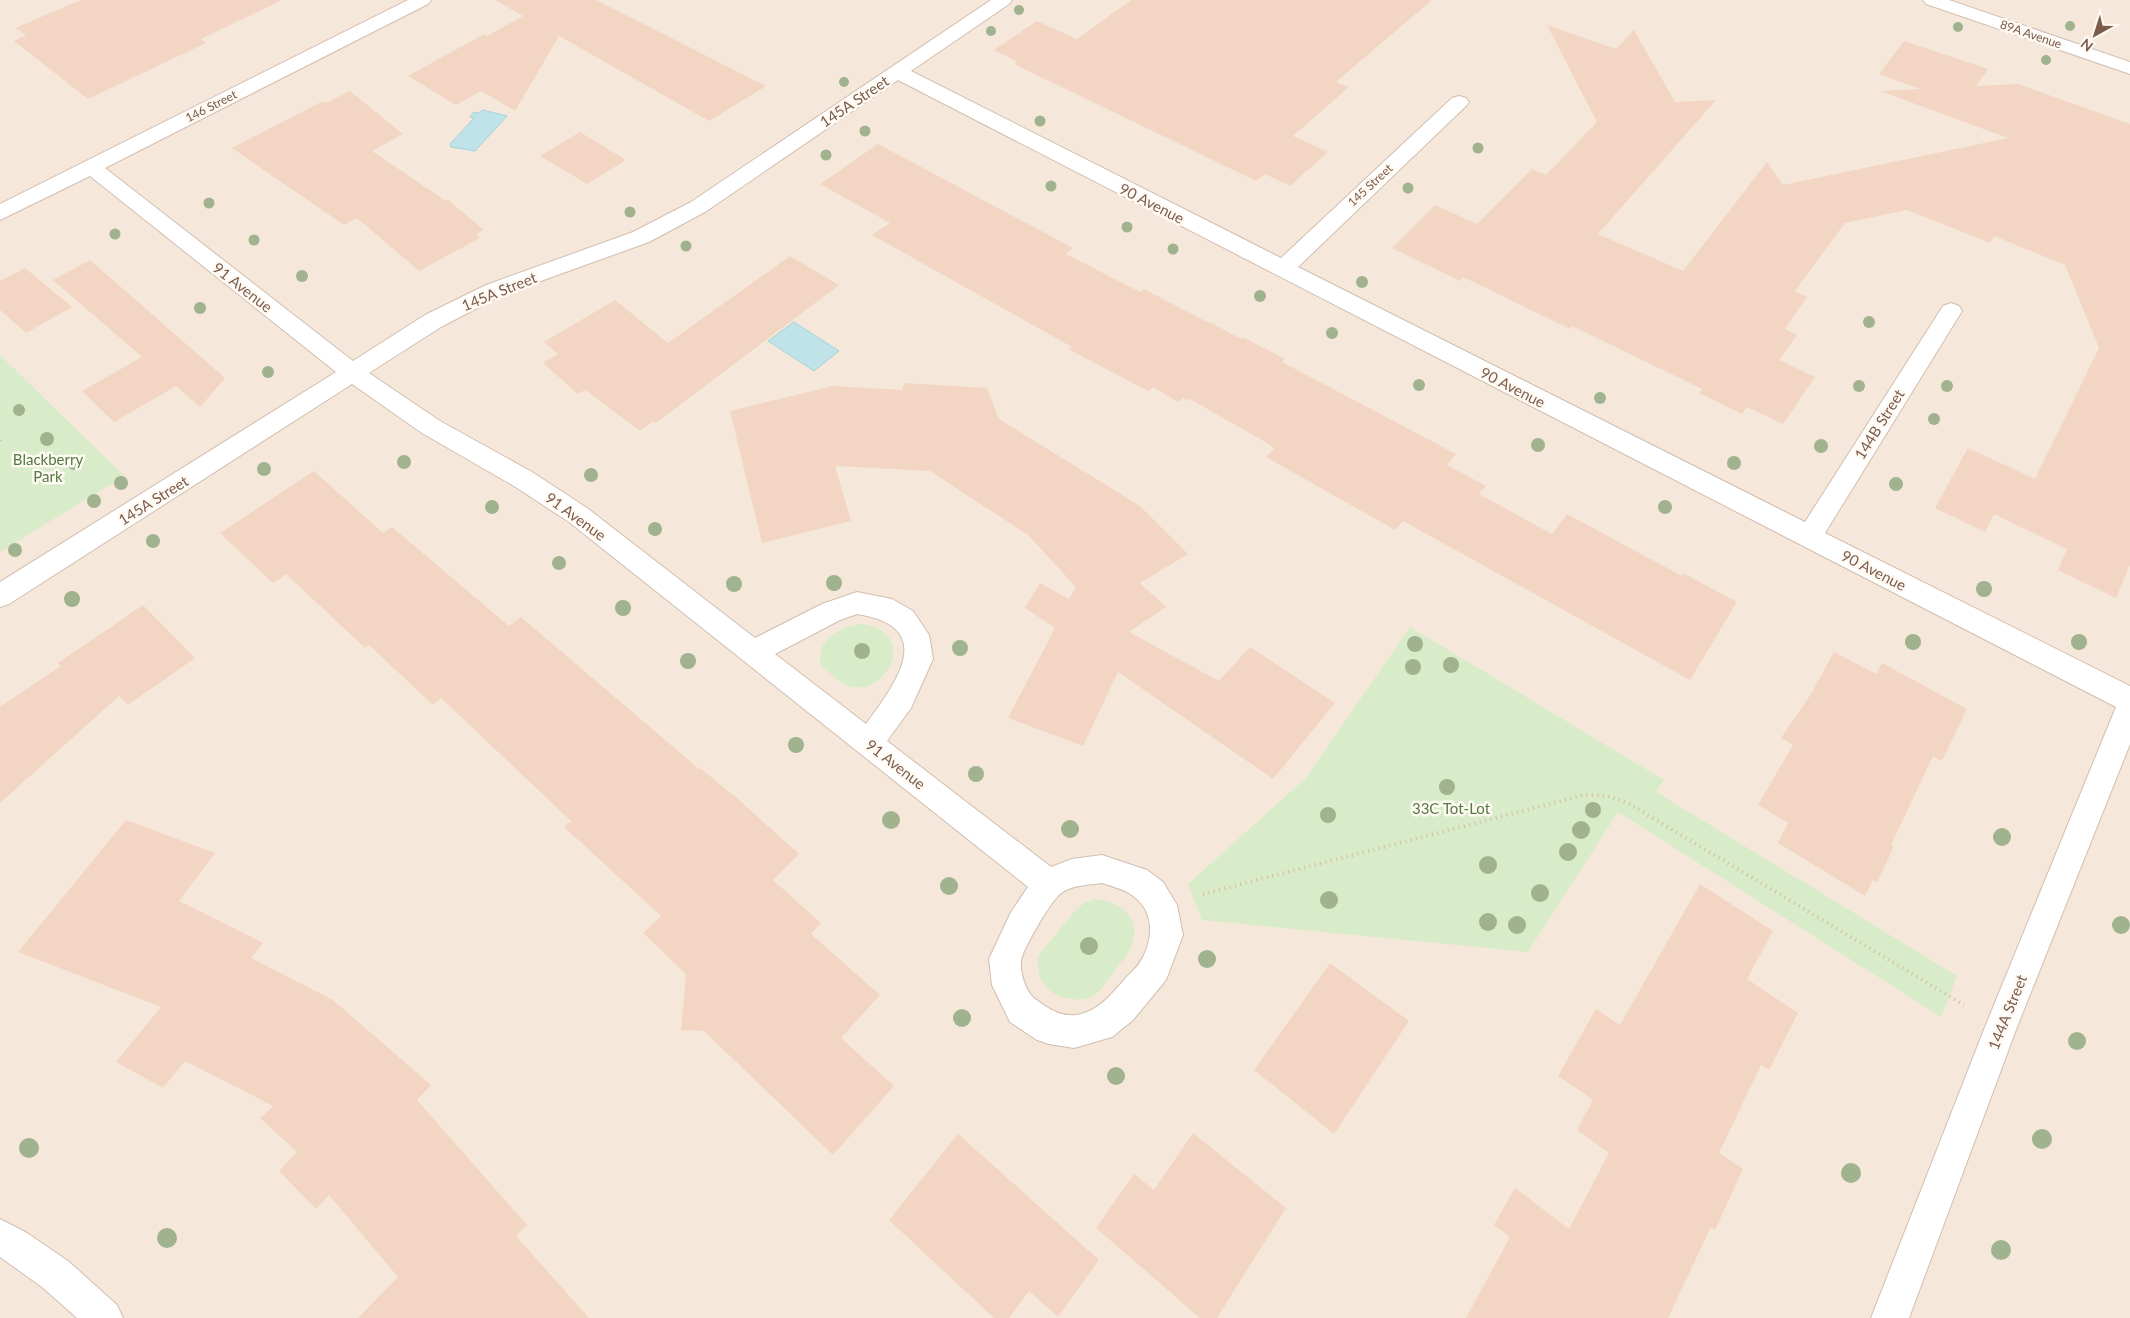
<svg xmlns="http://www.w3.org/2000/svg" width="2130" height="1318" font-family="Lato,sans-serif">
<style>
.residential{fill:#f5e8da}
.green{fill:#d8ecc9}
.water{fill:#bfe3e8;stroke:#a5d3da}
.building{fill:#f3d5c3}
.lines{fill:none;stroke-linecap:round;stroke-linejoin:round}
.minor-casing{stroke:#d1beb0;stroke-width:2}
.path-far1{stroke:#d9b8a5;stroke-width:3;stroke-dasharray:1 4;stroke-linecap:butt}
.path{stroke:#d9b8a5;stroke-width:4;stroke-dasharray:1 4.5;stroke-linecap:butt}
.minor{fill:#fff;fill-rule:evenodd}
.tree{fill:#a0b28e}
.labels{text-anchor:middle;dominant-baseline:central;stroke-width:5;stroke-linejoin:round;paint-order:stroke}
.far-street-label{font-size:12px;fill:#7a5c4d;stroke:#fffaf3}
.street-label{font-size:15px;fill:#7a5c4d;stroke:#fffaf3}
.park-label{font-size:15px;fill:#537a41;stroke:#fffaf3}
</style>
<rect width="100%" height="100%" fill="#fdf6ec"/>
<rect class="residential" x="0" y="0" width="2130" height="1318"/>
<g class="green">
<path d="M0,355L124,476L0,552Z"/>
<path d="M864,624C919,634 886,698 849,686C838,682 829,672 821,665C815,639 842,625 864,624Z"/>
<path d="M1410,627L1664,780L1656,792L1957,976L1941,1017L1618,812L1528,952L1202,920L1188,884L1306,778Z"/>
<path d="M1096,899C1120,901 1142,918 1132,944C1129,954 1119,964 1113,973C1106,981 1100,994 1089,998C1077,1002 1059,998 1049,990C1039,982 1037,968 1038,956L1075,911L1084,903Z"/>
</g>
<g class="water">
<path d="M483,110L507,116L475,151L451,147L450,144L474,118L470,117L474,112L479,113Z"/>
<path d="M794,322L839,351L814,371L768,341Z"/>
</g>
<g class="building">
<path d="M81,0H282L201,39L206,43L88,99L14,41L26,35L15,28Z"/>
<path d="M495,0H596L766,86L709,121L559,36L515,111L481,91L456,105L408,76L484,34L487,36L523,16Z"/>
<path d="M1131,0H1432L1336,82L1349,87L1293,136L1328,152L1290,186L1265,174L1256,181L1014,64L1018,62L994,50L1037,21L1077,39Z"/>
<path d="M1547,25L1616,49L1634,30L1675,102L1716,100L1598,234L1683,271L1767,162L1783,185L2008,138L1880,91L1920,89L1879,74L1904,41L1988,69L1976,86L2018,84L2130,124V565L2116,598L2058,570L2067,549L1994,514L1985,532L1935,508L1968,448L2035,479L2099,348L2065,265L1994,236L1990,243L1907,210L1845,223L1795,291L1807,297L1785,329L1797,335L1779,360L1815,377L1783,424L1747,407L1742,414L1699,393L1702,389L1572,326L1570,329L1463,277L1460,281L1392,248L1435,205L1477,224L1532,169L1546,175L1597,122Z"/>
<path d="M350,91L403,134L372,151L446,201L448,200L484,230L476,234L480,238L419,271L357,218L344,225L232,148L323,101L326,103Z"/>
<path d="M580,132L626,160L587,184L540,156Z"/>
<path d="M878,144L1073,248L1066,254L1140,292L1144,289L1209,323L1210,322L1241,339L1242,337L1285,359L1282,362L1456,454L1447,465L1486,486L1479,494L1552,534L1567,514L1682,576L1683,573L1737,602L1690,680L1403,521L1395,530L1266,457L1274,449L1267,443L1190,399L1188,401L1183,398L1178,402L1153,387L1148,391L1068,349L1072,347L872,235L890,223L820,184Z"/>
<path d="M790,256L839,285L656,423L653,421L640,431L585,390L578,394L543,363L558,354L544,342L615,300L668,343Z"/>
<path d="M90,260L225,378L200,407L176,386L114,422L82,391L142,357L53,280Z"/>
<path d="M25,268L72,307L26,333L0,310V281Z"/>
<path d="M904,383L987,388L999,419L1140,506L1188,554L1140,583L1166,607L1129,632L1219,681L1250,647L1335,703L1273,779L1118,672L1083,746L1008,718L1055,628L1025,608L1040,583L1069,599L1076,587L1028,535L930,471L835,466L851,521L762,543L730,411L832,386L902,390Z"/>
<path d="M314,471L383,533L392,527L509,626L521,617L699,769L700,768L738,799L799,854L773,880L821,923L811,934L880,995L841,1038L894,1086L833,1155L704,1031L681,1030L686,974L643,933L661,916L564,827L571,821L441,698L433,705L369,645L365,648L286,574L273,583L220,533Z"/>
<path d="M143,605L195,658L128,705L119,696L0,803V707L61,666L58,663Z"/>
<path d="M1834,652L1876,674L1882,663L1967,709L1942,761L1933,756L1891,845L1894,846L1877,883L1873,880L1865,896L1778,843L1788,823L1758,805L1793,745L1781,738L1811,694Z"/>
<path d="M126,820L215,853L179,901L263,943L251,958L333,1000L431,1085L417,1100L527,1225L516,1236L589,1318H358L398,1277L329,1195L316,1209L279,1171L297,1152L260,1118L273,1106L185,1061L163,1088L116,1062L161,1007L18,952Z"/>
<path d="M1700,884L1773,931L1747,979L1798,1013L1769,1070L1761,1065L1719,1153L1743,1169L1715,1230L1711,1227L1668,1318H1466L1510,1237L1494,1225L1515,1188L1569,1229L1609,1153L1577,1130L1593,1100L1558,1076L1596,1009L1620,1025Z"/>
<path d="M1330,963L1409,1021L1334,1134L1254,1070Z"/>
<path d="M1193,1133L1286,1208L1217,1318H1200L1096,1228L1134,1174L1154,1190Z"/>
<path d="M958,1134L1099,1260L1058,1317L1029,1291L1009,1318H994L889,1220Z"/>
</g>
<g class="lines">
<g class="minor-casing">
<g id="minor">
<path d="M408,0H431L428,4L105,168L353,361L425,315L486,285L633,232L691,202L991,0H1012L1009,4L911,71L1281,258L1452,98L1459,96L1466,98L1469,102L1466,106L1298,267L1805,522L1943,306L1951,303L1959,306L1962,311L1825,533L2130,686V744L2017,1027L1909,1318H1871L1985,1027L2116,707L898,80L705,212L649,242L502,295L441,327L369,373L440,421L532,472L587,508L755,638L822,604L857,592L892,599L913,611L929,635L933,659L911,708L887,741L1051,867L1072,859L1102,855L1147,870L1163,882L1177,905L1183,935L1166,980L1133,1020L1112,1037L1074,1048L1049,1044L1037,1040L1010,1022L992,985L989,959L1011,912L1028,887L569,522L514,486L422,433L352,384L9,604L0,607V582L336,372L90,176L0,220V204ZM857,614C939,627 896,683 866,724L775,654L840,620ZM1102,883C1110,886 1120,888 1127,892C1153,906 1155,933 1143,957C1139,966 1130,973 1124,980C1110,996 1097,1012 1076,1015C1061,1017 1049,1009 1038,1001C1026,994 1020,974 1021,961C1022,950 1050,903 1059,895C1069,885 1089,885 1102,883Z"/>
<path d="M1923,0H1949L2130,62V74L1926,4Z"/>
<path d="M0,1219L27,1233L68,1261L117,1305L123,1318H77L42,1287L0,1257Z"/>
</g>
</g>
<path class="path-far1" d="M0,440V442"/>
<path class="path" d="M1203,894L1584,795L1608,796L1628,803L1964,1005"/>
<use href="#minor" class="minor"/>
</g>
<g class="tree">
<circle cx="1019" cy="10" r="5"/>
<circle cx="2070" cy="26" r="5"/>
<circle cx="1958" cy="27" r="5"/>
<circle cx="991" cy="31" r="5"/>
<circle cx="2046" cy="60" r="5"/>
<circle cx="844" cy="82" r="5"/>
<circle cx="1040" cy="121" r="5.5"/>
<circle cx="865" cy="131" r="5.5"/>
<circle cx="1478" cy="148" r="5.5"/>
<circle cx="826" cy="155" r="5.5"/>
<circle cx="1051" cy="186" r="5.5"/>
<circle cx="1408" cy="188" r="5.5"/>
<circle cx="209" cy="203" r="5.5"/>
<circle cx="630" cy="212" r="5.5"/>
<circle cx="1127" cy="227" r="5.5"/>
<circle cx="115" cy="234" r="5.5"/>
<circle cx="254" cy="240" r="5.5"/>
<circle cx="686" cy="246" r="5.5"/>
<circle cx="1173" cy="249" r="5.5"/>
<circle cx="302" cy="276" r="6"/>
<circle cx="1362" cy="282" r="6"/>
<circle cx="1260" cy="296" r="6"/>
<circle cx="200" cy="308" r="6"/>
<circle cx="1869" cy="322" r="6"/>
<circle cx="1332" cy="333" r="6"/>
<circle cx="268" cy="372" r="6"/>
<circle cx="1419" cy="385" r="6"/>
<circle cx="1859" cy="386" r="6"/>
<circle cx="1947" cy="386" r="6"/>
<circle cx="1600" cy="398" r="6"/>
<circle cx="19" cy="410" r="6"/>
<circle cx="1934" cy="419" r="6"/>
<circle cx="47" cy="439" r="7"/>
<circle cx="1538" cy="445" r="7"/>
<circle cx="1821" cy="446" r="7"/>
<circle cx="404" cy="462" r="7"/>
<circle cx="74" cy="463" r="7"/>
<circle cx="1734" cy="463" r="7"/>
<circle cx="264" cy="469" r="7"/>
<circle cx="591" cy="475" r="7"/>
<circle cx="121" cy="483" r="7"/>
<circle cx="1896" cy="484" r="7"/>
<circle cx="94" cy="501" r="7"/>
<circle cx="492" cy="507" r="7"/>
<circle cx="1665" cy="507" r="7"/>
<circle cx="655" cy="529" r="7"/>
<circle cx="153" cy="541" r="7"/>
<circle cx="15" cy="550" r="7"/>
<circle cx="559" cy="563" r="7"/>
<circle cx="834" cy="583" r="8"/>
<circle cx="734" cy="584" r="8"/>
<circle cx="1984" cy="589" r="8"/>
<circle cx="72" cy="599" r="8"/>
<circle cx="623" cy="608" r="8"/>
<circle cx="1913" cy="642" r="8"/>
<circle cx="2079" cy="642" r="8"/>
<circle cx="1415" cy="644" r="8"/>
<circle cx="960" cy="648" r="8"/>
<circle cx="862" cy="651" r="8"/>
<circle cx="688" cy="661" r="8"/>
<circle cx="1451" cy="665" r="8"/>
<circle cx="1413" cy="667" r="8"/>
<circle cx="796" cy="745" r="8"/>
<circle cx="976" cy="774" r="8"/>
<circle cx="1447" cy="787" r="8"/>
<circle cx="1593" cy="810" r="8"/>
<circle cx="1328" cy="815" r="8"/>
<circle cx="891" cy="820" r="9"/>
<circle cx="1070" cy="829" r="9"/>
<circle cx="1581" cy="830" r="9"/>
<circle cx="2002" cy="837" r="9"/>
<circle cx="1568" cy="852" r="9"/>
<circle cx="1488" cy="865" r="9"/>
<circle cx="949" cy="886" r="9"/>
<circle cx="1540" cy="893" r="9"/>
<circle cx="1329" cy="900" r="9"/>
<circle cx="1488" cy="922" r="9"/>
<circle cx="1517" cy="925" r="9"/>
<circle cx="2121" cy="925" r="9"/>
<circle cx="1089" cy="946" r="9"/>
<circle cx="1207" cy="959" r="9"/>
<circle cx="962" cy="1018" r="9"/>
<circle cx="2077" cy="1041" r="9"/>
<circle cx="1116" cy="1076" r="9"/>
<circle cx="2042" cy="1139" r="10"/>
<circle cx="29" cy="1148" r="10"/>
<circle cx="1851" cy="1173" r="10"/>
<circle cx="167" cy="1238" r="10"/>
<circle cx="2001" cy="1250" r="10"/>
</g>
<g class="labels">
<g class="far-street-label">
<text transform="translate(2031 34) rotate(19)">89A Avenue</text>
<text transform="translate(211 106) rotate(-27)">146 Street</text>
<text transform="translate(1370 185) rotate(-43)">145 Street</text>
</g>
<g class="street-label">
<text transform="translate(854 101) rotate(-34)">145A Street</text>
<text transform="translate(1152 203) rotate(27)">90 Avenue</text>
<text transform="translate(243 287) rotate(38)">91 Avenue</text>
<text transform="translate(499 291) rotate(-22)">145A Street</text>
<text transform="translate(1513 387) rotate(27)">90 Avenue</text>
<text transform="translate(1879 424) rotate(-58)">144B Street</text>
<text transform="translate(153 500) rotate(-32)">145A Street</text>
<text transform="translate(576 516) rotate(36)">91 Avenue</text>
<text transform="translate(1874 570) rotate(27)">90 Avenue</text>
<text transform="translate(896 764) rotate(38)">91 Avenue</text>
<text transform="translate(2007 1012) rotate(-68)">144A Street</text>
</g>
<g class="park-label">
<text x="48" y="459">Blackberry<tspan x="48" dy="17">Park</tspan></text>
<text x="1451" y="808">33C Tot-Lot</text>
</g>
</g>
<g transform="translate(2095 35) rotate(219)" stroke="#fffaf3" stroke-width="4" paint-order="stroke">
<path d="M0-4L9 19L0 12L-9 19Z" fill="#7a5c4d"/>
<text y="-8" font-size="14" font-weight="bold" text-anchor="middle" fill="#7a5c4d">N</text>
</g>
</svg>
